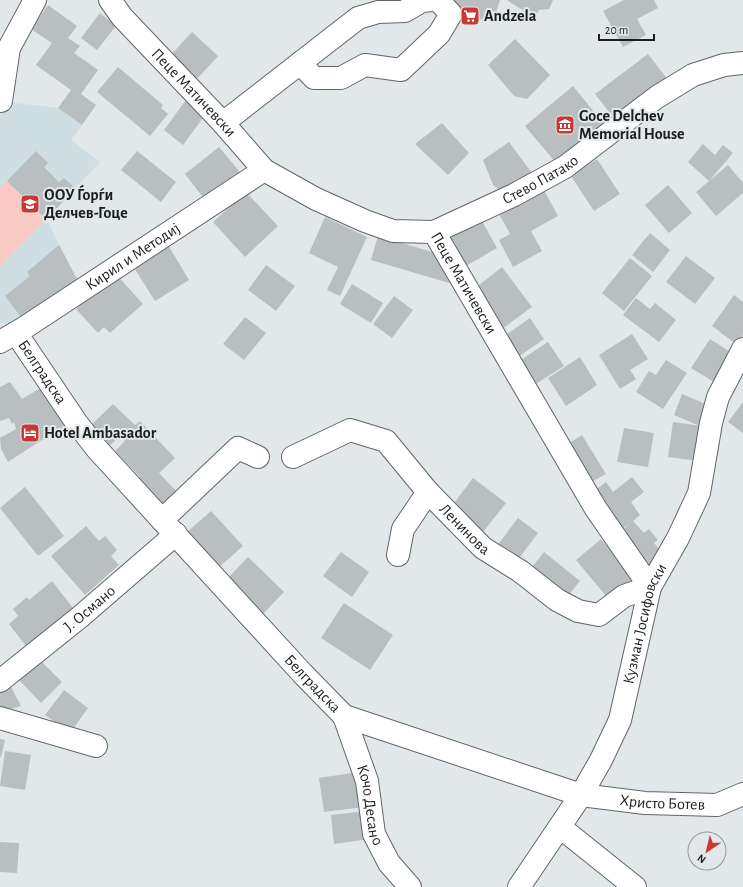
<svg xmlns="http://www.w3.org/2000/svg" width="743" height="887" font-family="'Alegreya Sans',sans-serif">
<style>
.built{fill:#cfdee3}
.green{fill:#f9c9c4}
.building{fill:#b9bfc1}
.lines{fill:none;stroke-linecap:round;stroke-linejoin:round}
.minor-casing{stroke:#606668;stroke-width:24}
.minor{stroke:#fff;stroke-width:22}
.labels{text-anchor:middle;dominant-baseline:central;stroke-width:4;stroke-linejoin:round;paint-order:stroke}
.poi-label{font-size:16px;font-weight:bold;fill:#1b1d1e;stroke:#e2e8ea;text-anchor:start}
.street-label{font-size:16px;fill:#1b1d1e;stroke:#e2e8ea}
</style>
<rect width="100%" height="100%" fill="#e2e8ea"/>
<path class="built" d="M0,101L58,108L82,125L71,140L100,162L46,219L77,279L24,321L0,324Z"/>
<path class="green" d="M7,181L46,219L0,267V188Z"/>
<g class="building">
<path d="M454,0H500L495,15L487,13L482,20L452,2Z"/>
<path d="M507,0H553L549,9L539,10L535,18Z"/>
<path d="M624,0H654L658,8L637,19L646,35L623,47L603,11Z"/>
<path d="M48,5L77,26L68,38L80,46L74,53L98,70L81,94L96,105L82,125L58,108L71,90L36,65L52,43L31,29Z"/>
<path d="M100,13L116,26L97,50L81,38Z"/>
<path d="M192,32L218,56L195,81L169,57Z"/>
<path d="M515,39L550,75L527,99L514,96L488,65Z"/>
<path d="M648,54L669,81L616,121L595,94Z"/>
<path d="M118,67L163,105L161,108L168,114L150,136L97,92Z"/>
<path d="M573,86L604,124L556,163L525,126Z"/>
<path d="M186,100L205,115L183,145L164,130Z"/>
<path d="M442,123L469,153L448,175L415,144Z"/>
<path d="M509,142L532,173L502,192L493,185L483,160Z"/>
<path d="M703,144L715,155L723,145L733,153L709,181L688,162Z"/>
<path d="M219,147L240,172L205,200L185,174Z"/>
<path d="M36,151L48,163L44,167L59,182L64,178L76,189L46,219L7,181Z"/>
<path d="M137,151L176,182L161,202L121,170Z"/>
<path d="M597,159L620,194L594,211L571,176Z"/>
<path d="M728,165L743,183V193L716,216L696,192Z"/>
<path d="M668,185L692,213L669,233L645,205Z"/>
<path d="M544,190L558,216L531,231L542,251L513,267L499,240L510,234L499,214Z"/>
<path d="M246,192L278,226L245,257L213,222Z"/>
<path d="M477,212L497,248L466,266L445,231Z"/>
<path d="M325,217L367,237L340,296L327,290L338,267L309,253Z"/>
<path d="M650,233L670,250L653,272L632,255Z"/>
<path d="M378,236L446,256L452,271L449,283L371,260Z"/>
<path d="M59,245L77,279L24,321L5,296L30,276L27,272Z"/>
<path d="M168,245L189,280L155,301L133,266Z"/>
<path d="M686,256L715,278L695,304L666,282Z"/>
<path d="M630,258L652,276L624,311L602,293Z"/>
<path d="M266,265L295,286L276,311L248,290Z"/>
<path d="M502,267L532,307L502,329L473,290Z"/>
<path d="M115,273L143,304L110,333L104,327L98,333L76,309Z"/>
<path d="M352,284L383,303L371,323L340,304Z"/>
<path d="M734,295L743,302V335L736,344L712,326Z"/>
<path d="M394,296L413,310L392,338L373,324Z"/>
<path d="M636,298L650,309L655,303L676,320L659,342L623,315Z"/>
<path d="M245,317L266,333L244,360L223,344Z"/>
<path d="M530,318L544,339L514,360L499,340Z"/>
<path d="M632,334L648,359L630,370L636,379L620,389L599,355Z"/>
<path d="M710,339L732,353L714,382L691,368Z"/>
<path d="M548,342L564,366L528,389L513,365Z"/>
<path d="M580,357L597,385L566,406L548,378Z"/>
<path d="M666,360L687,373L663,409L636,392L649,371L656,375Z"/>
<path d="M10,382L22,399L44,386L68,423L8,462L1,449L0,438L16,429L14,422L12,424L9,418L0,421V387Z"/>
<path d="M682,394L708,405L700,426L674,415Z"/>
<path d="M743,402V433L728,422Z"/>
<path d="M113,404L135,425L140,421L175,458L159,473L182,497L165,515L134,483L140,477L115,451L125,441L120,436L104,451L85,431Z"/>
<path d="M673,422L702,426L699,461L668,457Z"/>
<path d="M624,428L654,433L648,467L617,462Z"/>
<path d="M582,435L606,474L586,485L563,447Z"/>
<path d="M632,477L644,492L631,502L640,515L633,521L644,533L649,529L658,540L654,543L666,557L650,570L618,534L629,524L619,531L590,494L606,482L613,492Z"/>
<path d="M473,478L506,503L483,532L451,507Z"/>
<path d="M25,487L64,536L38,556L0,508Z"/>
<path d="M211,511L243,546L218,568L186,533Z"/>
<path d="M518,518L538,533L517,561L497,546Z"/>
<path d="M86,526L99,541L105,536L117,550L111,556L119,565L85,595L51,556Z"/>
<path d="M601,539L636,581L611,602L576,560Z"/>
<path d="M341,552L369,572L352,597L323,576Z"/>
<path d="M544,552L580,581L563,602L528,572Z"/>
<path d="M248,557L284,592L263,614L227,579Z"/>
<path d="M52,581L80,617L33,655L9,624L18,616L13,609L27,597L29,600Z"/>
<path d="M344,603L393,635L370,670L321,638Z"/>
<path d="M40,660L62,682L41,703L19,680Z"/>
<path d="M10,685L21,706L0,712V690Z"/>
<path d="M64,690L88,708L70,733L45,715Z"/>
<path d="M0,739L5,740L1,757H0Z"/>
<path d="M5,751L31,755L25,790L0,786Z"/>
<path d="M358,772L364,807L324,812L319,778Z"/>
<path d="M367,811L370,839L334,844L331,815Z"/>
<path d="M0,842L19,843L17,873L0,872Z"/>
</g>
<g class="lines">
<g class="minor-casing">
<g id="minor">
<path id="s1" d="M110,0L122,17L223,123L264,170L316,199L365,221L393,231L434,232L514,195L565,167L657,97L693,75L724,65L743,63"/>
<path d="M300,63L314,78H341L365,65L401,70L439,34L451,14L438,0"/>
<path d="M1,101L9,48L35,0"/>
<path d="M223,123L358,18L378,12L405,11L422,1L432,0"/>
<path id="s2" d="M434,232L596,509L650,587"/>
<path id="s3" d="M16,333L76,422L97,449L302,673L344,716L581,795L645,803L717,805L743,794"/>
<path id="s4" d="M0,342L24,328L264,170"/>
<path id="s5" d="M293,457L350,430L386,441L428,492L483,548L520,571L557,600L578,611L599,615L624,596L650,587"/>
<path d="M162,520L238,448L258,457"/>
<path d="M398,555L403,529L428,492"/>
<path id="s6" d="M0,681L80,617L176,534"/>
<path id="s7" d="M344,716L367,781L374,834L389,863L410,887"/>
<path d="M0,718L96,746"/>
<path d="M560,827L635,887"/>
<path id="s8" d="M519,887L581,795L601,760L620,720L650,587L678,538L699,493L711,423L718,397L743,349"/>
</g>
</g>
<use href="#minor" class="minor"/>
</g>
<defs>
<g id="supermarket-square" transform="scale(1)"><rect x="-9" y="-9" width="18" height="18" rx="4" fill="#c83936" stroke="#e2e8ea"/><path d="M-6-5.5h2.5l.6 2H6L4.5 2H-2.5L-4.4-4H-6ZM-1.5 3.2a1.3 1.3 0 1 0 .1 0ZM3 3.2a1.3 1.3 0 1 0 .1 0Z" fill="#fff"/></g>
<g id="museum-square" transform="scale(1)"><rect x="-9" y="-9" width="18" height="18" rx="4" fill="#c83936" stroke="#e2e8ea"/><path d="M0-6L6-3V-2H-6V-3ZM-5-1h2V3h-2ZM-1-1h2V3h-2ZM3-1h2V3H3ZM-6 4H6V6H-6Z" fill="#fff"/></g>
<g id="school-square" transform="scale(1)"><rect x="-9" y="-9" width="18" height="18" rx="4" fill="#c83936" stroke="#e2e8ea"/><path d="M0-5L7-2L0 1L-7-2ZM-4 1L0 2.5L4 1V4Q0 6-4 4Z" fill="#fff"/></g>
<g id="hotel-square" transform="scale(1)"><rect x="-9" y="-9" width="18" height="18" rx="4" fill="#c83936" stroke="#e2e8ea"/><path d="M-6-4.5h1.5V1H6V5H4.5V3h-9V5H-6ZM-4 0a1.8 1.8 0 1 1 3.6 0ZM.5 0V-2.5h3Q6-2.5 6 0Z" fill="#fff"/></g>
</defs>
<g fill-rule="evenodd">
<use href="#supermarket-square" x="470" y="16"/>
<use href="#museum-square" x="565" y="125"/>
<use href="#school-square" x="30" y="204"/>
<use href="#hotel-square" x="30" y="433"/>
</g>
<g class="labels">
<g class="poi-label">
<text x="484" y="16">Andzela</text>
<text x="579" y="116">Goce Delchev<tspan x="579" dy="18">Memorial House</tspan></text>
<text x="44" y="195">ООУ Ѓорѓи<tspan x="44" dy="18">Делчев-Гоце</tspan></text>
<text x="44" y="433">Hotel Ambasador</text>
</g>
<g class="street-label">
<text stroke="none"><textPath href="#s1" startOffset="125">Пеце Матичевски</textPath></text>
<text stroke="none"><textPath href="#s1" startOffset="532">Стево Патако</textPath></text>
<text stroke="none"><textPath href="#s4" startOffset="158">Кирил и Методиј</textPath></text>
<text stroke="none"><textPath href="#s2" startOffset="59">Пеце Матичевски</textPath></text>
<text stroke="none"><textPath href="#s3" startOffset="47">Белградска</textPath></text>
<text stroke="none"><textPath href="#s5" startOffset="219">Ленинова</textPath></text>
<text stroke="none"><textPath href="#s6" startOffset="115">Ј. Османо</textPath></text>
<text stroke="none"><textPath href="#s8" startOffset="295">Кузман Јосифовски</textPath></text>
<text stroke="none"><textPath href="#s3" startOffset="460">Белградска</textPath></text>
<text stroke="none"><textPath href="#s3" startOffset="837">Христо Ботев</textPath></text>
<text stroke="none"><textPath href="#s7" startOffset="93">Кочо Десано</textPath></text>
</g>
</g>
<g transform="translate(707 851) rotate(215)"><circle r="19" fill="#e2e8ea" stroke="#929798"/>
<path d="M0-3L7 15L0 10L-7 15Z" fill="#c83936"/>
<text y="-6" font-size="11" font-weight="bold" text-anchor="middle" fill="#1b1d1e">N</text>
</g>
<path d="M599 34v6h55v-6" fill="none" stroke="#1b1d1e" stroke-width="2"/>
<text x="605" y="34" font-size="12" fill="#1b1d1e" stroke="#e2e8ea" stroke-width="3" paint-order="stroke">20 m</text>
</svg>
